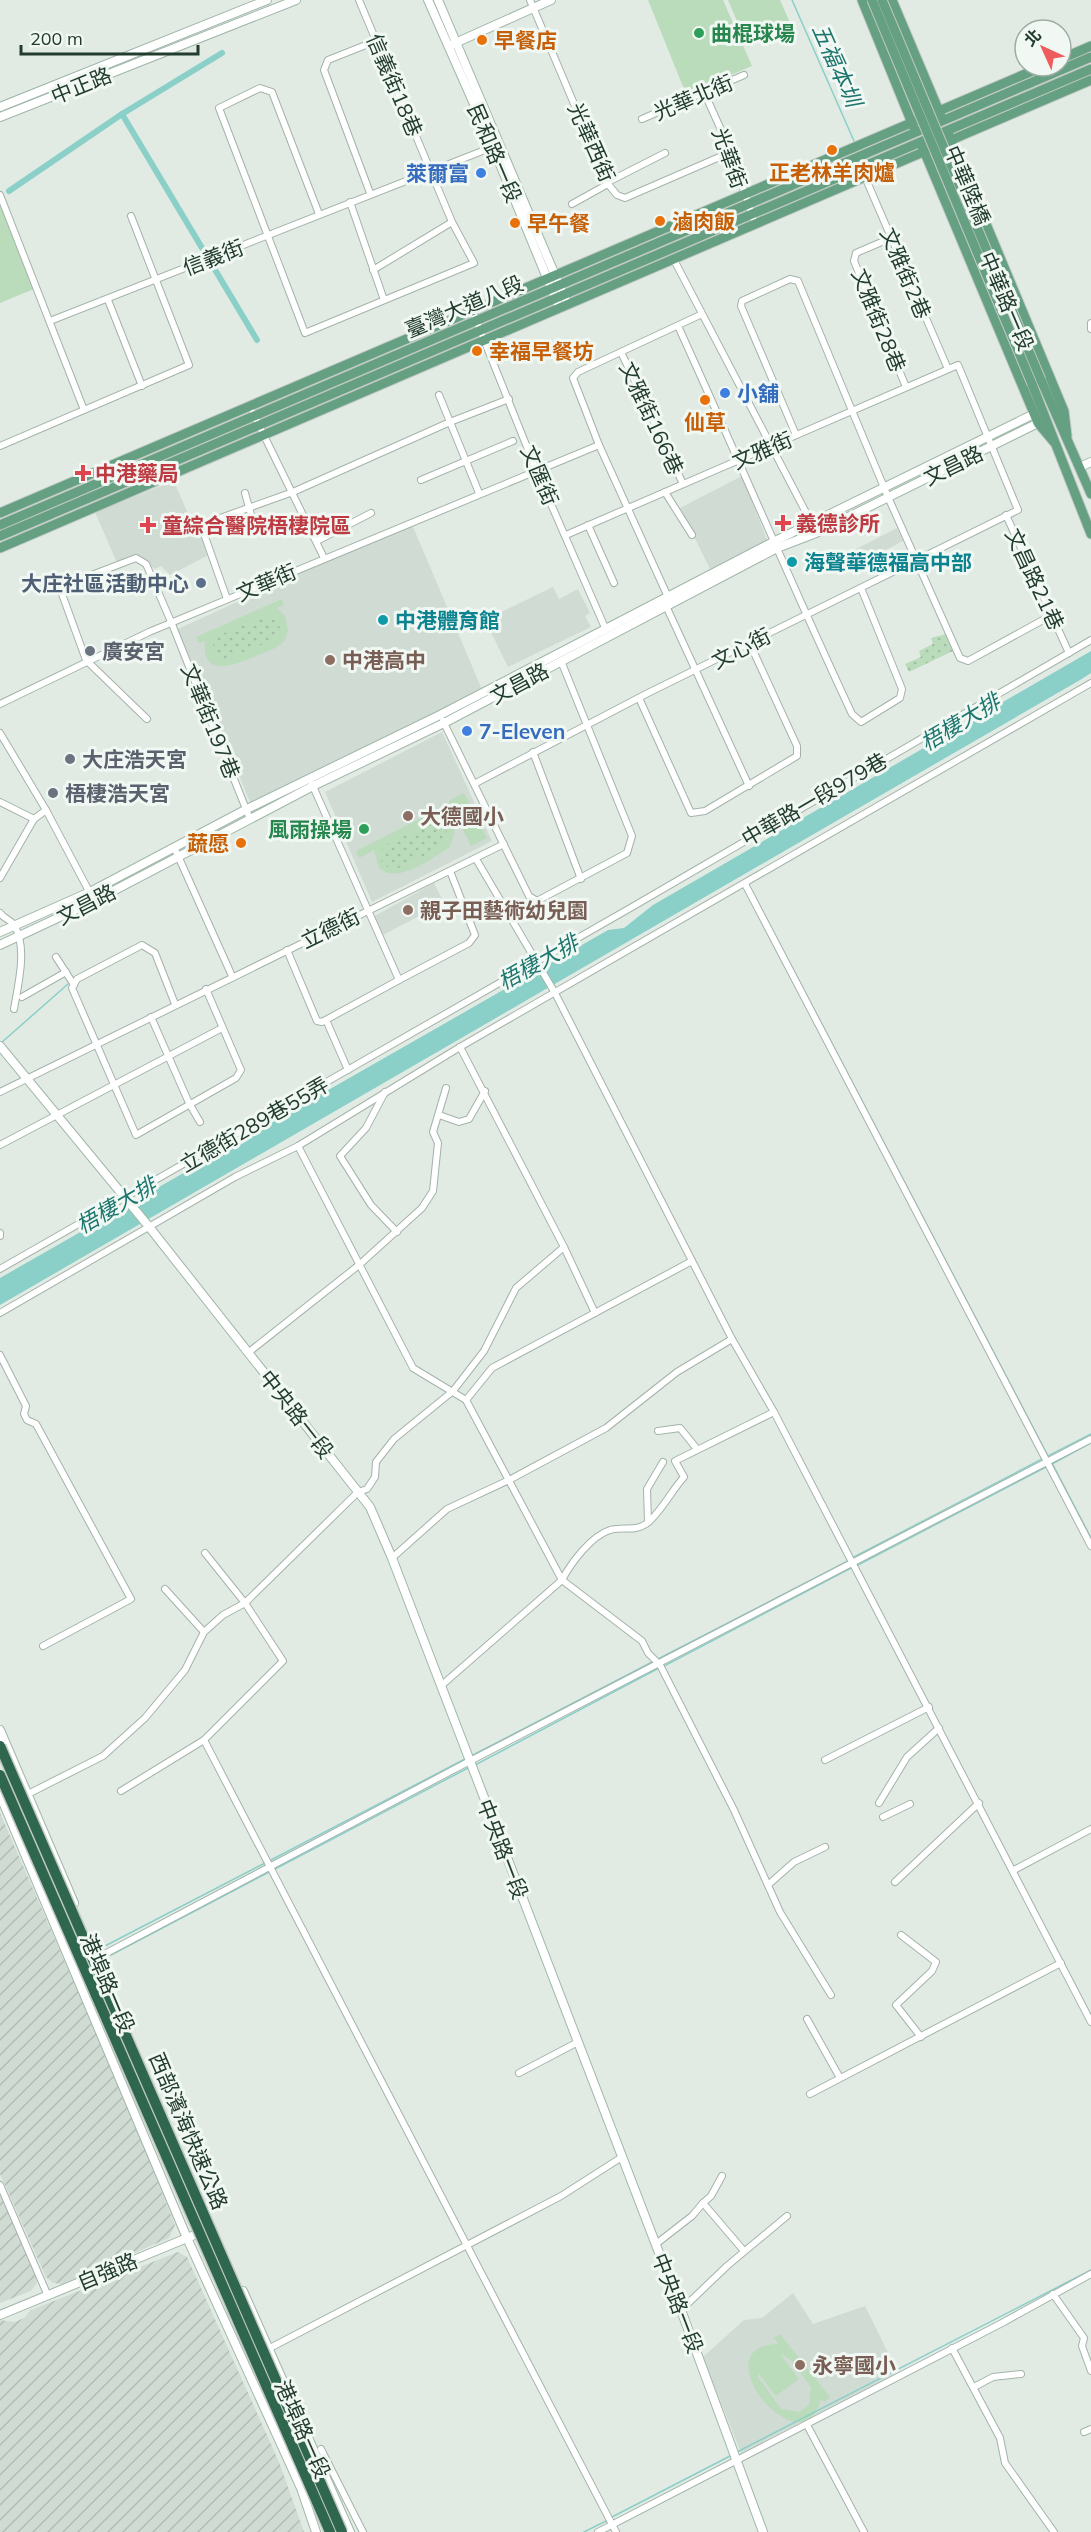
<svg xmlns="http://www.w3.org/2000/svg" width="1091" height="2532" font-family="Mulish,'Noto Sans TC',sans-serif">
<style>
.built{fill:#cfdbd3}
.industrial{fill:url(#industrial-furrows)}
.grass{fill:url(#grass-dots)}
.pitch{fill:#badcbb;fill-rule:evenodd}
.water{fill:#8acfc8}
.lines{fill:none;stroke-linecap:round;stroke-linejoin:round}
.stream{stroke:#8acfc8;stroke-width:1.5}
.canal{stroke:#8acfc8;stroke-width:6}
.street-casing{stroke:#a4b3aa;stroke-width:8}
.secondary-casing{stroke:#a0b7a9;stroke-width:10}
.primary-casing{stroke:#c1c8c4;stroke-width:11}
.street{stroke:#fff;stroke-width:6}
.secondary{stroke:#fff;stroke-width:8}
.primary{stroke:#66a082;stroke-width:9}
.primary-bridge-casing{stroke:#c1c8c4;stroke-width:11;stroke-linecap:butt}
.highway-bridge-casing{stroke:#c1c8c4;stroke-width:13;stroke-linecap:butt}
.primary-bridge{stroke:#66a082;stroke-width:9}
.highway-bridge{stroke:#2e674d;stroke-width:10}
.leisure-dot{fill:#2e9e5b;stroke:#f1f8f3;stroke-width:2}
.food-dot{fill:#e8710a;stroke:#f1f8f3;stroke-width:2}
.shop-dot{fill:#3f7fe0;stroke:#f1f8f3;stroke-width:2}
.health-dot{fill:#e0444e;stroke:#f1f8f3;stroke-width:2}
.culture-dot{fill:#0f9aa8;stroke:#f1f8f3;stroke-width:2}
.service-dot{fill:#5c6f8a;stroke:#f1f8f3;stroke-width:2}
.worship-dot{fill:#6b7280;stroke:#f1f8f3;stroke-width:2}
.education-dot{fill:#8d6e63;stroke:#f1f8f3;stroke-width:2}
.labels{text-anchor:middle;dominant-baseline:central;stroke-width:6;stroke-linejoin:round;paint-order:stroke}
.leisure-label{font-size:21px;font-weight:bold;fill:#27864d;stroke:#f1f8f3;text-anchor:start}
.food-label{font-size:21px;font-weight:bold;fill:#c56008;stroke:#f1f8f3;text-anchor:start}
.street-label{font-size:21px;fill:#223c2e;stroke:#f1f8f3}
.shop-label{font-size:21px;font-weight:bold;fill:#366cbe;stroke:#f1f8f3;text-anchor:start}
.health-label{font-size:21px;font-weight:bold;fill:#be3a42;stroke:#f1f8f3;text-anchor:start}
.culture-label{font-size:21px;font-weight:bold;fill:#0d838f;stroke:#f1f8f3;text-anchor:start}
.service-label{font-size:21px;font-weight:bold;fill:#4e5e75;stroke:#f1f8f3;text-anchor:end}
.worship-label{font-size:21px;font-weight:bold;fill:#5b616d;stroke:#f1f8f3;text-anchor:start}
.education-label{font-size:21px;font-weight:bold;fill:#785e54;stroke:#f1f8f3;text-anchor:start}
.water-label{font-size:22px;font-style:italic;fill:#1d766e;stroke:#f1f8f3}
</style>
<defs>
<pattern id="industrial-furrows" width="10" height="10" patternUnits="userSpaceOnUse" patternTransform="scale(1.5)"><rect width="10" height="10" fill="#cfdbd3"/><path d="M-1 1l2-2M0 10L10 0M9 11l2-2" fill="none" stroke="#b1bdb5"/></pattern>
<pattern id="grass-dots" width="8" height="8" patternUnits="userSpaceOnUse" patternTransform="scale(1.5)"><rect width="8" height="8" fill="#badcbb"/><path d="M2 2h.1M6 6h.1" fill="none" stroke="#a0bea1" stroke-width="1.8" stroke-linecap="round"/></pattern>
</defs>
<rect width="100%" height="100%" fill="#e1ebe4"/>
<g class="built">
<path d="M742,476L767,540L710,569L680,508Z"/>
<path d="M174,481L191,521L199,529L207,556L170,575L161,566L155,569L139,557L118,565L95,512Z"/>
<path d="M411,522L483,692L250,802L178,629Z"/>
<path d="M897,528L903,541L840,574L833,561Z"/>
<path d="M553,587L559,599L578,589L590,613L585,616L591,627L508,667L485,620Z"/>
<path d="M442,732L492,841L372,902L325,792Z"/>
<path d="M434,883L444,903L381,936L373,917Z"/>
<path d="M793,2293L813,2324L865,2306L898,2373L741,2453L703,2357L744,2320L762,2318Z"/>
</g>
<g class="industrial">
<path d="M0,1813L126,2102L175,2225L169,2238L63,2284L53,2283L46,2277L0,2174Z"/>
<path d="M0,2193L35,2273L37,2283L31,2291L0,2303Z"/>
<path d="M178,2252L187,2257L279,2462L304,2532H0V2320L15,2322L24,2318L31,2310Z"/>
</g>
<g class="grass">
<path d="M264,616L277,621L281,630L275,639L227,660L216,654L213,645L217,636Z"/>
<path d="M946,634L955,650L909,672L905,664L921,657L919,651L933,644L931,638Z"/>
<path d="M432,822L442,824C449,831 450,838 444,846L397,869L383,866L379,854L384,845Z"/>
</g>
<g class="pitch">
<path d="M648,0H723L752,66L686,94Z"/>
<path d="M728,0H780L792,27L748,47Z"/>
<path d="M0,205L34,289L0,303Z"/>
<path d="M282,599L284,605L277,608L285,616L288,630C287,635 286,639 282,643C277,649 264,652 256,656C236,664 201,680 205,641L199,643L196,637ZM264,616L277,621L281,630L275,639L227,660L216,654L213,645L217,636Z"/>
<path d="M464,793L487,838L471,846L449,801Z"/>
<path d="M443,807L446,813L442,815L450,820L455,832L449,848C431,858 398,885 379,868L374,850L359,858L356,851ZM431,822L446,827L448,840L444,846L397,869L383,866L379,854L384,845Z"/>
<path d="M780,2334L830,2397L824,2402L821,2398C804,2474 697,2345 779,2344L774,2338ZM780,2354L791,2360L811,2387L809,2405L799,2412L781,2409L758,2377V2373L776,2396L799,2379Z"/>
</g>
<path class="water" d="M1091,651V673L1080,680L0,1305V1278L608,930L624,928L653,905Z"/>
<g class="lines">
<g class="stream">
<path d="M792,0L854,141"/>
<path d="M751,889L1048,1456"/>
<path d="M1,1043L68,984"/>
<path d="M1046,1457L1091,1434"/>
<path d="M1052,1463L1091,1538"/>
<path d="M1052,1464L1091,1443"/>
<path d="M852,1558L1042,1459"/>
<path d="M858,1565L1048,1466"/>
<path d="M658,1659L848,1561"/>
<path d="M664,1666L853,1567"/>
<path d="M471,1756L654,1661"/>
<path d="M475,1765L659,1668"/>
<path d="M269,1861L465,1759"/>
<path d="M275,1869L468,1768"/>
<path d="M103,1947L265,1863"/>
<path d="M111,1955L271,1871"/>
<path d="M737,2452L1091,2270"/>
<path d="M612,2517L730,2456"/>
<path d="M584,2532L608,2520"/>
</g>
<g class="canal">
<path d="M122,114L257,340"/>
<path d="M9,191L122,114L222,53"/>
</g>
<g class="street-casing">
<g id="street">
<path d="M530,0L608,184L617,195L625,198L731,152"/>
<path d="M704,92L731,152L753,218"/>
<path d="M642,119L744,75"/>
<path d="M865,177L948,369"/>
<path d="M608,182L665,153"/>
<path d="M370,193L324,70L328,60L376,41"/>
<path d="M0,195L84,410"/>
<path d="M350,202L384,300"/>
<path d="M572,204L608,184"/>
<path d="M319,214L272,92L260,88L219,108L305,333L474,263L452,222L359,0"/>
<path d="M891,238L856,253L854,261L906,387"/>
<path d="M673,258L812,524"/>
<path d="M373,270L452,222"/>
<path d="M108,300L142,386"/>
<path d="M472,310L537,472L606,630"/>
<path d="M700,315L578,372L573,378L599,445L668,597L667,608L749,786"/>
<path d="M50,321L495,146"/>
<path d="M1091,323V329"/>
<path d="M678,326C737,455 792,586 852,714L861,722L900,698L902,689L861,588"/>
<path d="M621,352L683,484"/>
<path d="M439,395L479,493"/>
<path d="M253,413L324,558"/>
<path d="M796,435L741,306L742,301L790,279L798,281L888,497L960,658L968,661L1052,615"/>
<path d="M0,446L189,365L131,216"/>
<path d="M421,480L513,441"/>
<path d="M665,492L692,535"/>
<path d="M245,493L256,533"/>
<path d="M1006,515L1069,653"/>
<path d="M588,525L614,583"/>
<path d="M317,541L371,513"/>
<path d="M227,599L203,531L209,522L293,492L450,422L509,399"/>
<path d="M639,698L691,813L705,811L797,756V746L750,644"/>
<path d="M0,704L149,632L599,445"/>
<path d="M147,719L86,660L62,594L68,584L136,558L146,564L172,624L250,819"/>
<path d="M443,721L529,896L537,901L627,853L632,836L561,661"/>
<path d="M0,733L46,810L91,895"/>
<path d="M533,752L581,879"/>
<path d="M476,783L646,694L1018,510L958,365L566,535"/>
<path d="M312,784L399,980L469,943L475,935L450,871"/>
<path d="M0,802L34,819"/>
<path d="M174,847L232,976"/>
<path d="M476,859L555,993L732,1339L774,1412L1091,2022"/>
<path d="M0,878L34,819L46,810"/>
<path d="M745,884L1091,1546"/>
<path d="M0,913C4,919 10,919 14,925C28,947 18,985 14,1009"/>
<path d="M287,950L317,1021L322,1022L399,980"/>
<path d="M56,957L74,985"/>
<path d="M22,997L66,972"/>
<path d="M175,1004L155,953L142,945L77,979L72,988L136,1135L236,1078L241,1070L206,989"/>
<path d="M151,1017L189,1103L200,1122"/>
<path d="M326,1020L348,1070"/>
<path d="M460,1047L564,1247L595,1313"/>
<path d="M0,1092L504,844"/>
<path d="M385,1092L366,1128L340,1156L371,1205L397,1232"/>
<path d="M439,1115L459,1122L469,1119L485,1091"/>
<path d="M0,1145L222,1028"/>
<path d="M298,1146L413,1368L466,1400L562,1580L642,1641L648,1653L660,1665L734,1810L780,1912L831,1995"/>
<path d="M0,1233V1236"/>
<path d="M0,1269L632,907L1091,640"/>
<path d="M0,1313L235,1177L298,1146L460,1047L1091,683"/>
<path d="M249,1352L359,1265L422,1208L433,1191L438,1143L433,1132L446,1088"/>
<path d="M0,1355L26,1406L24,1414L27,1420L36,1424L131,1599L43,1646"/>
<path d="M466,1400L492,1368L692,1261"/>
<path d="M658,1431L680,1428L697,1449"/>
<path d="M648,1522L647,1489L663,1462"/>
<path d="M392,1558L447,1509L509,1480L606,1428L677,1372L732,1339"/>
<path d="M165,1589L204,1632"/>
<path d="M442,1685L562,1580C571,1563 591,1536 610,1530C624,1526 634,1532 646,1524C659,1515 672,1490 684,1477L675,1461L774,1412"/>
<path d="M204,1740L616,2532"/>
<path d="M825,1760L929,1707"/>
<path d="M121,1791L204,1740L283,1661L245,1603L205,1553"/>
<path d="M28,1794L103,1756L145,1718L185,1670L204,1632L223,1615L245,1603L358,1492L367,1489L375,1477L376,1462L394,1439L453,1391L484,1351L516,1288L564,1247"/>
<path d="M879,1803L907,1757L939,1728"/>
<path d="M883,1817L910,1804"/>
<path d="M1014,1870L1091,1829"/>
<path d="M895,1882L979,1803"/>
<path d="M768,1885L794,1862L825,1847"/>
<path d="M901,1935L936,1962L932,1971L896,2005L921,2037"/>
<path d="M80,1967L470,1761L1091,1439"/>
<path d="M807,2019L840,2078"/>
<path d="M519,2073L578,2042"/>
<path d="M810,2094L1061,1963"/>
<path d="M0,2185L48,2296"/>
<path d="M703,2203L711,2196L722,2176"/>
<path d="M656,2244L692,2216L703,2203L744,2251"/>
<path d="M1053,2294L1084,2338L1082,2346L1091,2371"/>
<path d="M681,2310L727,2266L787,2216"/>
<path d="M952,2348L1000,2438L1005,2463L1054,2532"/>
<path d="M268,2349L561,2196L622,2157"/>
<path d="M974,2387L993,2377L1021,2374"/>
<path d="M807,2425L864,2532"/>
<path d="M1084,2432L1091,2429"/>
<path d="M321,2449L363,2532"/>
<path d="M598,2532L1002,2323L1091,2274"/>
</g>
</g>
<g class="secondary-casing">
<g id="secondary">
<path d="M428,0L493,147L559,307"/>
<path d="M438,0L566,301"/>
<path d="M453,44L551,0"/>
<path d="M0,107L267,0"/>
<path d="M0,117L296,0"/>
<path d="M1080,467L1091,462"/>
<path d="M0,932L90,892L245,810L440,715L775,541L1034,414"/>
<path d="M0,945L94,901L313,786L444,723L777,548L816,533L1038,423"/>
<path d="M0,1046L150,1228L370,1507L392,1558L681,2310L763,2532"/>
<path d="M0,1730L74,1903"/>
<path d="M0,1795L187,2238L301,2488L316,2532"/>
<path d="M243,2291L350,2532"/>
<path d="M0,2315L192,2236"/>
</g>
</g>
<g class="primary-casing">
<g id="primary">
<path d="M862,0L914,128"/>
<path d="M892,0L941,116"/>
<path d="M1061,59L1091,46"/>
<path d="M949,135L1064,411L1067,436"/>
<path d="M922,146L1038,423L1054,442"/>
<path d="M1041,380L1091,494"/>
<path d="M1032,384L1091,534"/>
<path d="M0,513L1044,66"/>
<path d="M0,525L1091,57"/>
<path d="M0,536L1091,69"/>
<path d="M0,548L1091,80"/>
</g>
</g>
<use href="#street" class="street"/>
<use href="#secondary" class="secondary"/>
<use href="#primary" class="primary"/>
<g class="primary-bridge-casing">
<g id="primary-bridge">
<path d="M872,0L1032,384"/>
<path d="M882,0L1041,380"/>
</g>
</g>
<g class="highway-bridge-casing">
<g id="highway-bridge">
<path d="M0,1746L342,2532"/>
<path d="M0,1775L330,2532"/>
</g>
</g>
<use href="#primary-bridge" class="primary-bridge"/>
<use href="#highway-bridge" class="highway-bridge"/>
</g>
<g class="leisure-dot">
<circle cx="699" cy="33" r="6"/>
<circle cx="364" cy="829" r="6"/>
</g>
<g class="food-dot">
<circle cx="482" cy="40" r="6"/>
<circle cx="832" cy="150" r="6"/>
<circle cx="660" cy="221" r="6"/>
<circle cx="515" cy="223" r="6"/>
<circle cx="477" cy="351" r="6"/>
<circle cx="705" cy="400" r="6"/>
<circle cx="241" cy="843" r="6"/>
</g>
<g class="shop-dot">
<circle cx="481" cy="173" r="6"/>
<circle cx="725" cy="393" r="6"/>
<circle cx="467" cy="731" r="6"/>
</g>
<g class="health-dot">
<path d="M80 464h6v6h6v6h-6v6h-6v-6h-6v-6h6z"/>
<path d="M780 514h6v6h6v6h-6v6h-6v-6h-6v-6h6z"/>
<path d="M145 516h6v6h6v6h-6v6h-6v-6h-6v-6h6z"/>
</g>
<g class="culture-dot">
<circle cx="792" cy="562" r="6"/>
<circle cx="383" cy="620" r="6"/>
</g>
<circle class="service-dot" cx="201" cy="583" r="6"/>
<g class="worship-dot">
<circle cx="90" cy="651" r="6"/>
<circle cx="70" cy="759" r="6"/>
<circle cx="53" cy="793" r="6"/>
</g>
<g class="education-dot">
<circle cx="330" cy="660" r="6"/>
<circle cx="408" cy="816" r="6"/>
<circle cx="408" cy="910" r="6"/>
<circle cx="800" cy="2365" r="6"/>
</g>
<g class="labels">
<g class="leisure-label">
<text x="711" y="33">曲棍球場</text>
<text x="352" y="829" text-anchor="end">風雨操場</text>
</g>
<g class="food-label">
<text x="494" y="40">早餐店</text>
<text x="832" y="172" text-anchor="middle">正老林羊肉爐</text>
<text x="672" y="221">滷肉飯</text>
<text x="527" y="223">早午餐</text>
<text x="489" y="351">幸福早餐坊</text>
<text x="705" y="422" text-anchor="middle">仙草</text>
<text x="229" y="843" text-anchor="end">蔬愿</text>
</g>
<g class="street-label">
<text transform="translate(81 85) rotate(-22)">中正路</text>
<text transform="translate(395 85) rotate(67)">信義街18巷</text>
<text transform="translate(693 97) rotate(-23)">光華北街</text>
<text transform="translate(592 142) rotate(66)">光華西街</text>
<text transform="translate(495 153) rotate(67)">民和路一段</text>
<text transform="translate(730 158) rotate(70)">光華街</text>
<text transform="translate(968 185) rotate(67)">中華陸橋</text>
<text transform="translate(213 257) rotate(-21)">信義街</text>
<text transform="translate(906 273) rotate(67)">文雅街2巷</text>
<text transform="translate(1007 301) rotate(67)">中華路一段</text>
<text transform="translate(464 306) rotate(-23)">臺灣大道八段</text>
<text transform="translate(879 320) rotate(68)">文雅街28巷</text>
<text transform="translate(652 418) rotate(65)">文雅街166巷</text>
<text transform="translate(762 450) rotate(-23)">文雅街</text>
<text transform="translate(953 465) rotate(-26)">文昌路</text>
<text transform="translate(540 475) rotate(67)">文匯街</text>
<text transform="translate(1035 579) rotate(65)">文昌路21巷</text>
<text transform="translate(266 582) rotate(-23)">文華街</text>
<text transform="translate(741 648) rotate(-27)">文心街</text>
<text transform="translate(519 683) rotate(-28)">文昌路</text>
<text transform="translate(211 721) rotate(68)">文華街197巷</text>
<text transform="translate(814 799) rotate(-30)">中華路一段979巷</text>
<text transform="translate(86 904) rotate(-27)">文昌路</text>
<text transform="translate(330 928) rotate(-26)">立德街</text>
<text transform="translate(254 1124) rotate(-30)">立德街289巷55弄</text>
<text transform="translate(297 1414) rotate(52)">中央路一段</text>
<text transform="translate(503 1849) rotate(69)">中央路一段</text>
<text transform="translate(108 1983) rotate(67)">港埠路一段</text>
<text transform="translate(189 2131) rotate(67)">西部濱海快速公路</text>
<text transform="translate(107 2271) rotate(-23)">自強路</text>
<text transform="translate(678 2303) rotate(69)">中央路一段</text>
<text transform="translate(303 2429) rotate(66)">港埠路一段</text>
</g>
<g class="shop-label">
<text x="469" y="173" text-anchor="end">萊爾富</text>
<text x="737" y="393">小舖</text>
<text x="479" y="731">7-Eleven</text>
</g>
<g class="health-label">
<text x="95" y="473">中港藥局</text>
<text x="796" y="523">義德診所</text>
<text x="162" y="525">童綜合醫院梧棲院區</text>
</g>
<g class="culture-label">
<text x="804" y="562">海聲華德福高中部</text>
<text x="395" y="620">中港體育館</text>
</g>
<g class="service-label">
<text x="189" y="583">大庄社區活動中心</text>
</g>
<g class="worship-label">
<text x="102" y="651">廣安宮</text>
<text x="82" y="759">大庄浩天宮</text>
<text x="65" y="793">梧棲浩天宮</text>
</g>
<g class="education-label">
<text x="342" y="660">中港高中</text>
<text x="420" y="816">大德國小</text>
<text x="420" y="910">親子田藝術幼兒園</text>
<text x="812" y="2365">永寧國小</text>
</g>
<g class="water-label">
<text transform="translate(837 65) rotate(66)">五福本圳</text>
<text transform="translate(960 722) rotate(-31)">梧棲大排</text>
<text transform="translate(538 962) rotate(-29)">梧棲大排</text>
<text transform="translate(116 1205) rotate(-30)">梧棲大排</text>
</g>
</g>
<g transform="translate(1043 48) rotate(315)"><circle r="28" fill="#f1f8f3" stroke="#9eada4" stroke-width="1.5"/>
<path d="M0-4.5L10 22L0 15L-10 22Z" fill="#ef5c5d"/>
<text y="-9" font-size="16" font-weight="bold" text-anchor="middle" fill="#223c2e">北</text>
</g>
<path d="M21 45v9h177v-9" fill="none" stroke="#223c2e" stroke-width="3"/>
<text x="30" y="45" font-size="18" fill="#223c2e" stroke="#f1f8f3" stroke-width="4.5" paint-order="stroke">200 m</text>
</svg>
